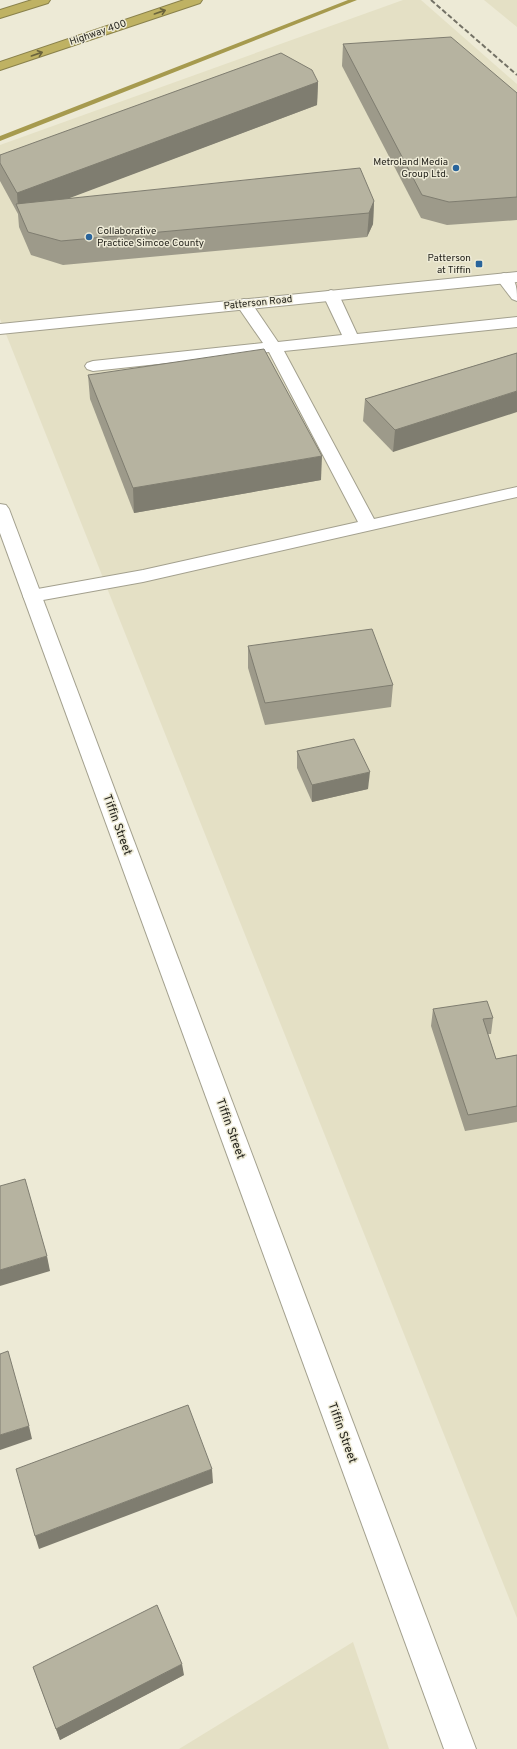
<svg xmlns="http://www.w3.org/2000/svg" width="517" height="1749" font-family="Overpass,sans-serif">
<style>
.built{fill:#e4e0c5}
.lines{fill:none;stroke-linecap:round;stroke-linejoin:round}
.stream{fill:#a69a4e;fill-rule:evenodd}
.service-casing{stroke:#a3a08e;stroke-width:2}
.tertiary-casing{stroke:#a3a08e;stroke-width:2}
.motorway-casing{stroke:#89814b;stroke-width:2}
.service{fill:#fff;fill-rule:evenodd}
.tertiary{fill:#fff;fill-rule:evenodd}
.motorway{fill:#bfb263;fill-rule:evenodd}
.rail{stroke:#737165;stroke-width:2;stroke-dasharray:5 2.5;stroke-linecap:butt}
.wall{fill:#9d9a8a}
.shaded-wall{fill:#7f7d70}
.building{fill:#b6b3a0;stroke:#7f7d70}
.oneway{stroke:#6b643d}
.poi-dot{fill:#29649b;stroke:#edead6;stroke-width:1.5}
.labels{text-anchor:middle;dominant-baseline:central;stroke-width:3;stroke-linejoin:round;paint-order:stroke}
.far-street-label{font-size:10px;fill:#26251e;stroke:#edead6}
.far-poi-label{font-size:10px;fill:#26251e;stroke:#edead6;text-anchor:end}
.street-label{font-size:12px;fill:#26251e;stroke:#edead6}
</style>
<rect width="100%" height="100%" fill="#edead6"/>
<g class="built">
<path d="M403,0H421L517,84V1618L0,319V145Z"/>
<path d="M484,0H517V27Z"/>
<path d="M353,1642L389,1749H179Z"/>
</g>
<g class="lines">
<path class="stream" d="M348,0H357L0,141V136Z"/>
<g class="service-casing">
<g id="service">
<path d="M504,273C517,277 517,289 517,301L512,299L496,278L499,275Z"/>
<path d="M331,290L336,292L339,295L357,334L517,317V327L284,351L374,519L517,487V497L143,582L32,602L25,600L23,596L25,592L32,590L143,570L358,522L269,352L93,371L87,369L85,366L87,363L93,361L263,343L236,304L238,301L244,299L250,301L278,342L342,335L323,295L326,292Z"/>
</g>
</g>
<g class="tertiary-casing">
<g id="tertiary">
<path d="M517,272V282L0,334V324Z"/>
<path d="M0,504L6,505L9,509L476,1749H444L0,533Z"/>
</g>
</g>
<g class="motorway-casing">
<g id="motorway">
<path d="M32,0H50L48,3L0,18V10Z"/>
<path d="M184,0H202L200,3L0,70V62Z"/>
</g>
</g>
<use href="#service" class="service"/>
<use href="#tertiary" class="tertiary"/>
<use href="#motorway" class="motorway"/>
<path class="rail" d="M431,0L517,75"/>
</g>
<g class="wall">
<path d="M343,44L517,93V220L447,225L421,218L342,66Z"/>
<path d="M318,82L317,105L68,198L374,201L373,224L367,237L63,265L31,255L19,227L18,214L0,181V155Z"/>
<path d="M517,353L393,452L363,421L365,399Z"/>
<path d="M88,375L321,480L134,513L90,399Z"/>
<path d="M248,646L393,685L391,707L265,725L248,668Z"/>
<path d="M297,751L368,789L312,802L297,768Z"/>
<path d="M433,1009L493,1018L491,1034H488L496,1059L517,1055V1122L465,1131L431,1026Z"/>
<path d="M33,1667L184,1675L60,1740Z"/>
</g>
<g class="shaded-wall">
<path d="M318,82L317,105L22,216L18,208L17,193Z"/>
<path d="M374,201L373,224L367,237L369,213Z"/>
<path d="M517,391V412L393,452L395,430Z"/>
<path d="M322,456L321,480L134,513L133,488Z"/>
<path d="M370,772L368,789L312,802V785Z"/>
<path d="M47,1256L50,1271L0,1286V1270Z"/>
<path d="M29,1426L32,1439L0,1450V1435Z"/>
<path d="M212,1469L213,1483L39,1549L35,1536Z"/>
<path d="M182,1664L184,1675L60,1740L56,1729Z"/>
</g>
<g class="building">
<path d="M451,37L517,93V197L449,202L422,195L343,44Z"/>
<path d="M281,53L312,70L318,82L17,193L0,163V155Z"/>
<path d="M360,168L374,201L369,213L61,241L28,232L16,204Z"/>
<path d="M264,349L322,456L133,488L88,375Z"/>
<path d="M517,353V391L395,430L365,399Z"/>
<path d="M372,629L393,685L265,703L248,646Z"/>
<path d="M354,739L370,772L312,785L297,751Z"/>
<path d="M487,1001L493,1018L483,1019L496,1059L517,1055V1106L468,1115L433,1009Z"/>
<path d="M25,1179L47,1256L0,1270V1186Z"/>
<path d="M8,1351L29,1426L0,1435V1354Z"/>
<path d="M188,1405L212,1469L35,1536L16,1469Z"/>
<path d="M157,1605L182,1664L56,1729L33,1667Z"/>
</g>
<defs><path id="oneway-shaft" d="M-6 0H5M1.5-3L5.5 0L1.5 3" fill="none" stroke-width="1.6" stroke-linecap="round" stroke-linejoin="round"/></defs>
<g class="oneway">
<use href="#oneway-shaft" transform="translate(160 12) rotate(-19)"/>
<use href="#oneway-shaft" transform="translate(37 54) rotate(-19)"/>
</g>
<g class="poi-dot">
<circle cx="456" cy="168" r="4"/>
<circle cx="89" cy="237" r="4"/>
<rect x="475" y="260" width="8" height="8" rx="2"/>
</g>
<g class="labels">
<g class="far-street-label">
<text transform="translate(98 33) rotate(-19)">Highway 400</text>
<text transform="translate(258 303) rotate(-6)">Patterson Road</text>
</g>
<g class="far-poi-label">
<text x="448" y="162">Metroland Media<tspan x="448" dy="12">Group Ltd.</tspan></text>
<text x="97" y="231" text-anchor="start">Collaborative<tspan x="97" dy="12">Practice Simcoe County</tspan></text>
<text x="471" y="258">Patterson<tspan x="471" dy="12">at Tiffin</tspan></text>
</g>
<g class="street-label">
<text transform="translate(117 825) rotate(70)">Tiffin Street</text>
<text transform="translate(230 1129) rotate(70)">Tiffin Street</text>
<text transform="translate(342 1433) rotate(70)">Tiffin Street</text>
</g>
</g>
</svg>
